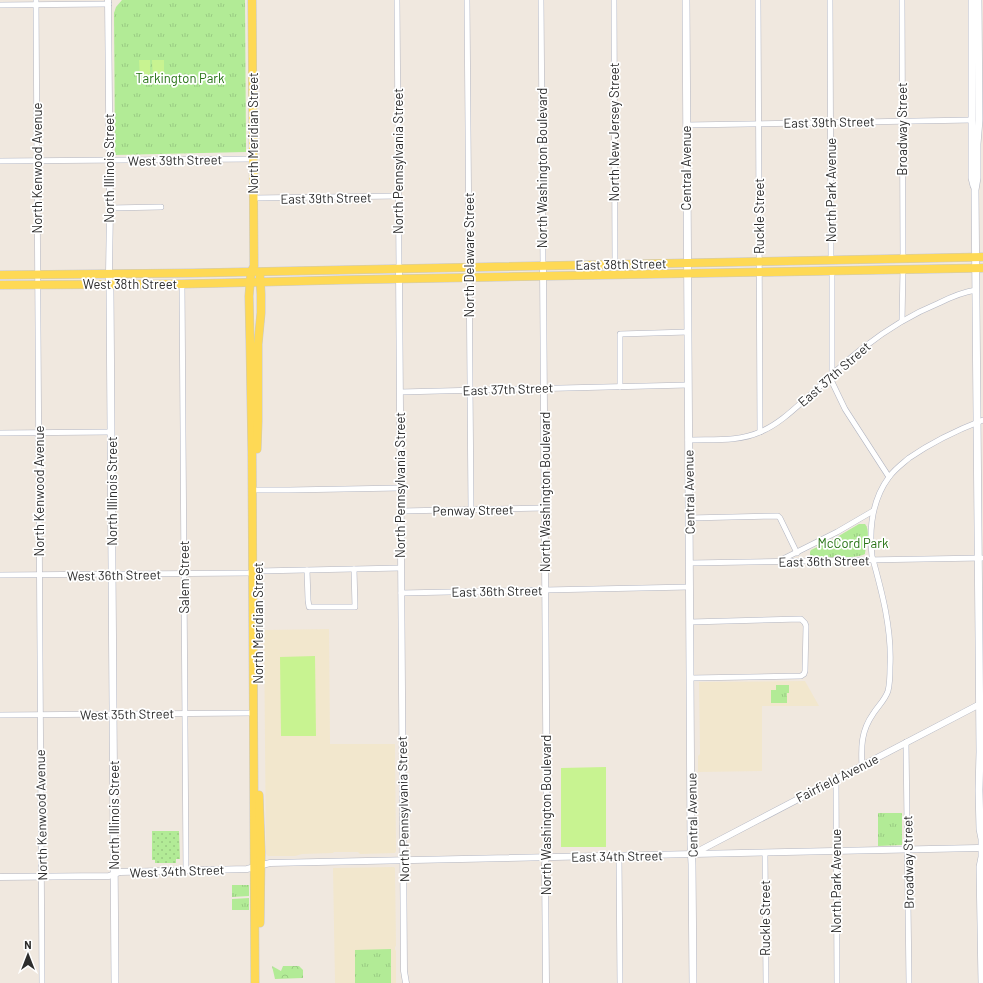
<svg xmlns="http://www.w3.org/2000/svg" width="983" height="983" font-family="Barlow,sans-serif">
<style>
.education{fill:#f2e7cd}
.grass{fill:url(#grass-tufts)}
.forest{fill:url(#forest-crowns)}
.garden{fill:url(#garden-dots)}
.pitch{fill:#c8f391}
.lines{fill:none;stroke-linecap:round;stroke-linejoin:round}
.minor-casing{stroke:#b2b5c2;stroke-width:6}
.tertiary-casing{stroke:#b2b5c2;stroke-width:7}
.secondary-casing{stroke:#b2b5c2;stroke-width:8}
.primary-casing{stroke:#c8c8c8;stroke-width:9}
.minor{stroke:#fff;stroke-width:5}
.tertiary{stroke:#fff;stroke-width:6}
.secondary{stroke:#fff;stroke-width:7}
.primary{stroke:#fed955;stroke-width:8}
.labels{text-anchor:middle;dominant-baseline:central;stroke-width:3.5;stroke-linejoin:round;paint-order:stroke}
.park-label{font-size:13px;fill:#267314;stroke:#fff}
.street-label{font-size:13px;fill:#2d2d2d;stroke:#fff}
</style>
<defs>
<pattern id="grass-tufts" width="24" height="20" patternUnits="userSpaceOnUse"><rect width="24" height="20" fill="#b2eb96"/><path d="M3 7l-1-3M5 7V3M7 7l1-3M15 17l-1-3M17 17v-4M19 17l1-3" fill="none" stroke="#99ca82"/></pattern>
<pattern id="forest-crowns" width="20" height="18" patternUnits="userSpaceOnUse"><rect width="20" height="18" fill="#b2eb96"/><path d="M2 6a3 3 0 1 1 6 0M12 15a3 3 0 1 1 6 0" fill="none" stroke="#99ca82"/></pattern>
<pattern id="garden-dots" width="8" height="8" patternUnits="userSpaceOnUse"><rect width="8" height="8" fill="#b2eb96"/><path d="M2 2h.1M6 6h.1" fill="none" stroke="#99ca82" stroke-width="1.8" stroke-linecap="round"/></pattern>
</defs>
<rect width="100%" height="100%" fill="#f0e8df"/>
<g class="education">
<path d="M329,629L330,744H395L396,851L395,853L360,854L358,852H334L333,853L302,854L295,856H268L266,854L264,630Z"/>
<path d="M805,681L819,706H762V771L698,772V756L700,754L699,682Z"/>
<path d="M394,867L395,868L396,946L395,947V949L396,951V983H335L333,868Z"/>
</g>
<g class="grass">
<path d="M122,0H245L246,152L115,155L114,13L116,7Z"/>
<path d="M859,524H865C871,531 866,546 865,554C856,559 826,557 814,557L810,555V552L811,550L832,540Z"/>
<path d="M776,685H789V693H787V703H771V690H776Z"/>
<path d="M878,813H902V845L878,846Z"/>
<path d="M232,885H249V896L232,897Z"/>
<path d="M249,898V910H232V899Z"/>
<path d="M391,949V983H355V950Z"/>
</g>
<path class="forest" d="M272,966L281,971L283,966H299L303,970V978L275,979Z"/>
<path class="garden" d="M152,831H179L180,859H176V863H155V860H152Z"/>
<g class="pitch">
<path d="M139,60H150V80H140Z"/>
<path d="M152,60H164V80H153Z"/>
<path d="M315,656L316,736H281L280,657Z"/>
<path d="M606,767V847H561V768Z"/>
</g>
<g class="lines">
<g class="minor-casing">
<g id="minor">
<path d="M36,0L42,983"/>
<path d="M397,0L399,269"/>
<path d="M467,0L471,510"/>
<path d="M541,0L543,266"/>
<path d="M614,0L615,264"/>
<path d="M758,0L760,432"/>
<path d="M830,0L831,260"/>
<path d="M902,0L903,259"/>
<path d="M0,5L109,4"/>
<path d="M686,125L972,120"/>
<path d="M0,161L253,159"/>
<path d="M254,198L398,196"/>
<path d="M110,208L161,207"/>
<path d="M832,271V382L845,409L889,477"/>
<path d="M182,284L186,871"/>
<path d="M902,321L903,269"/>
<path d="M620,387V334L688,332"/>
<path d="M400,392L688,385"/>
<path d="M0,433L111,432"/>
<path d="M688,440C712,439 738,442 760,432C782,423 800,403 818,388C833,374 847,360 863,348C886,330 912,314 939,303C951,297 963,292 976,290"/>
<path d="M257,490H289L400,488"/>
<path d="M401,511L545,508"/>
<path d="M689,518L778,516L780,518L797,553"/>
<path d="M781,560L837,532L873,511"/>
<path d="M690,563L983,558"/>
<path d="M307,570L308,600L309,607H355L354,569"/>
<path d="M258,571L401,568"/>
<path d="M0,575L252,573"/>
<path d="M401,593L690,587"/>
<path d="M690,622L801,619L805,623L806,626L805,671L804,674L801,676L691,678"/>
<path d="M0,715L253,713"/>
<path d="M906,742L909,983"/>
<path d="M862,766C861,747 861,731 873,714C878,706 885,700 888,691C890,683 890,675 890,667C892,629 882,592 872,556C869,529 872,500 889,477C895,469 902,464 909,458C932,442 957,430 983,420"/>
<path d="M836,779L837,983"/>
<path d="M765,853L766,983"/>
<path d="M619,856L620,983"/>
</g>
</g>
<g class="tertiary-casing">
<g id="tertiary">
<path d="M108,0L110,208L109,274"/>
<path d="M543,266L547,850L545,864L546,983"/>
<path d="M399,269L404,971L406,983"/>
<path d="M693,854L980,704"/>
<path d="M0,877L109,876L120,872L247,869L270,863L978,848"/>
</g>
</g>
<g class="secondary-casing">
<g id="secondary">
<path d="M686,0L691,845L692,864L693,983"/>
<path d="M972,0V178L974,186"/>
<path d="M978,0L979,120L977,144V178L975,190L980,752L979,790L980,829L982,839V857L980,867L982,983"/>
<path d="M109,274L110,291L115,983"/>
</g>
</g>
<g class="primary-casing">
<g id="primary">
<path d="M252,0L254,266L251,272L249,296L250,340L252,452L255,983"/>
<path d="M0,275L193,273L983,257"/>
<path d="M0,285L182,284L340,280L983,268"/>
<path d="M257,449L258,421V344L261,313V294L260,277"/>
<path d="M259,795L261,852L260,923"/>
</g>
</g>
<use href="#minor" class="minor"/>
<use href="#tertiary" class="tertiary"/>
<use href="#secondary" class="secondary"/>
<use href="#primary" class="primary"/>
</g>
<g class="labels">
<g class="park-label">
<text x="180" y="78">Tarkington Park</text>
<text x="853" y="543">McCord Park</text>
</g>
<g class="street-label">
<text transform="translate(829 122) rotate(-1)">East 39th Street</text>
<text transform="translate(902 129) rotate(-90)">Broadway Street</text>
<text transform="translate(614 132) rotate(-90)">North New Jersey Street</text>
<text transform="translate(253 133) rotate(-90)">North Meridian Street</text>
<text transform="translate(175 160) rotate(-1)">West 39th Street</text>
<text transform="translate(398 161) rotate(-90)">North Pennsylvania Street</text>
<text transform="translate(37 168) rotate(-90)">North Kenwood Avenue</text>
<text transform="translate(109 168) rotate(-90)">North Illinois Street</text>
<text transform="translate(542 168) rotate(-90)">North Washington Boulevard</text>
<text transform="translate(686 168) rotate(-90)">Central Avenue</text>
<text transform="translate(831 190) rotate(-90)">North Park Avenue</text>
<text transform="translate(326 198) rotate(-1)">East 39th Street</text>
<text transform="translate(759 216) rotate(-90)">Ruckle Street</text>
<text transform="translate(469 255) rotate(-90)">North Delaware Street</text>
<text transform="translate(621 264) rotate(-1)">East 38th Street</text>
<text x="130" y="284">West 38th Street</text>
<text transform="translate(834 374) rotate(-41)">East 37th Street</text>
<text transform="translate(508 389) rotate(-2)">East 37th Street</text>
<text transform="translate(400 485) rotate(-90)">North Pennsylvania Street</text>
<text transform="translate(39 491) rotate(-90)">North Kenwood Avenue</text>
<text transform="translate(112 491) rotate(-90)">North Illinois Street</text>
<text transform="translate(545 492) rotate(-90)">North Washington Boulevard</text>
<text transform="translate(689 492) rotate(-91)">Central Avenue</text>
<text transform="translate(473 510) rotate(-1)">Penway Street</text>
<text transform="translate(824 561) rotate(-1)">East 36th Street</text>
<text transform="translate(114 575) rotate(-1)">West 36th Street</text>
<text transform="translate(184 577) rotate(-90)">Salem Street</text>
<text transform="translate(497 591) rotate(-1)">East 36th Street</text>
<text transform="translate(258 623) rotate(-90)">North Meridian Street</text>
<text transform="translate(127 714) rotate(-1)">West 35th Street</text>
<text transform="translate(837 778) rotate(-27)">Fairfield Avenue</text>
<text transform="translate(403 809) rotate(-91)">North Pennsylvania Street</text>
<text transform="translate(41 815) rotate(-91)">North Kenwood Avenue</text>
<text transform="translate(114 815) rotate(-90)">North Illinois Street</text>
<text transform="translate(546 815) rotate(-90)">North Washington Boulevard</text>
<text transform="translate(692 815) rotate(-91)">Central Avenue</text>
<text transform="translate(617 856) rotate(-1)">East 34th Street</text>
<text transform="translate(908 862) rotate(-91)">Broadway Street</text>
<text transform="translate(177 871) rotate(-2)">West 34th Street</text>
<text transform="translate(836 881) rotate(-90)">North Park Avenue</text>
<text transform="translate(765 918) rotate(-90)">Ruckle Street</text>
</g>
</g>
<g transform="translate(28 955)" stroke="#ffffff" stroke-width="3" paint-order="stroke">
<path d="M0-3L7 15L0 10L-7 15Z" fill="#2d2d2d"/>
<text y="-6" font-size="11" font-weight="bold" text-anchor="middle" fill="#2d2d2d">N</text>
</g>
</svg>
